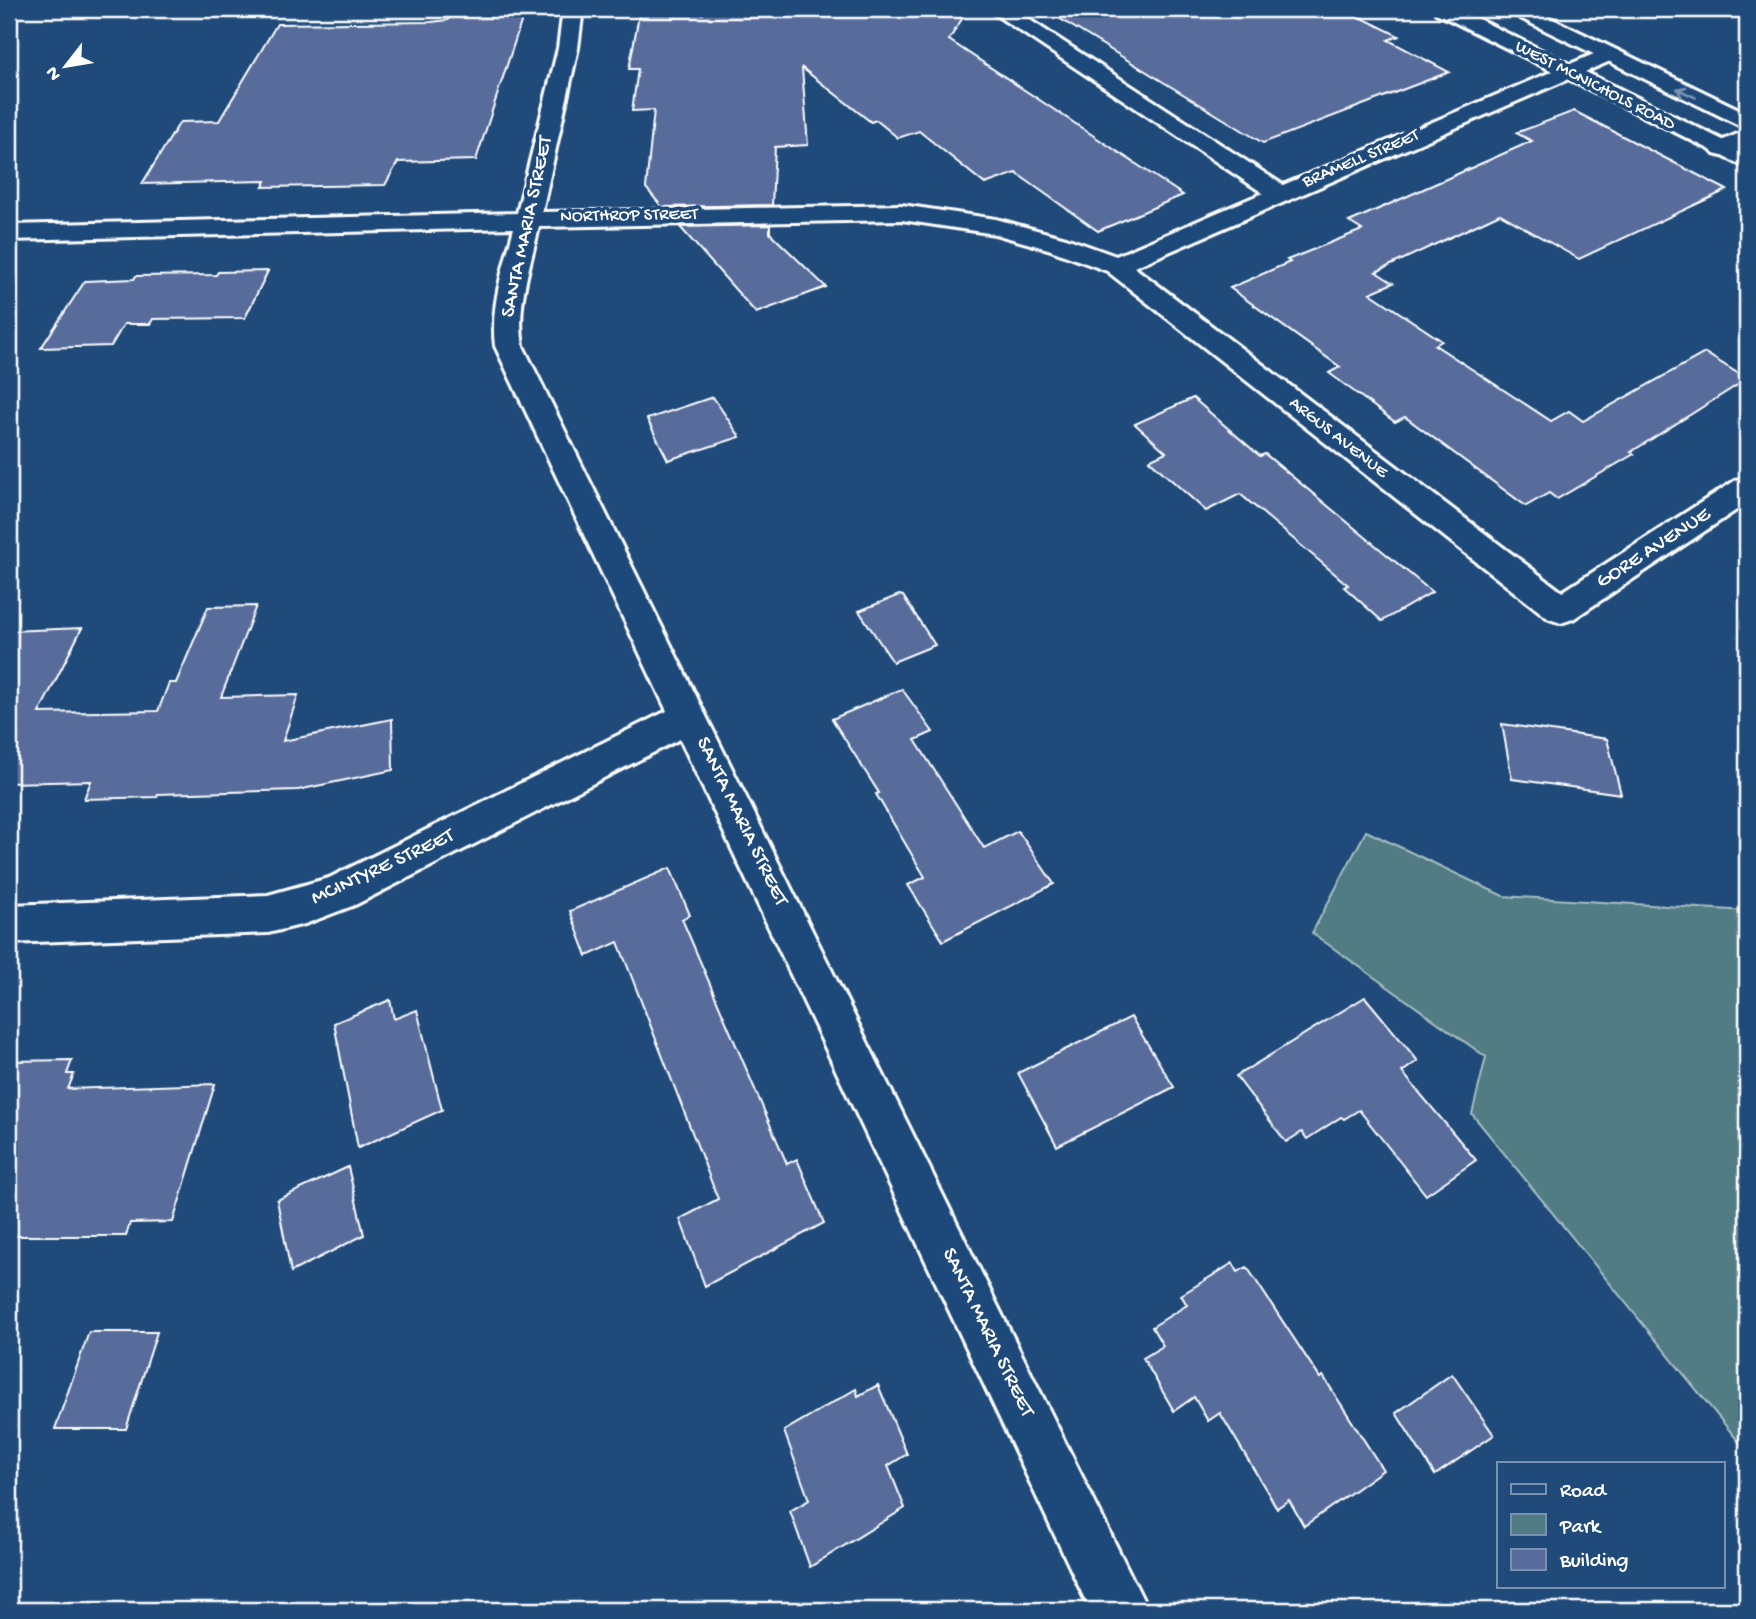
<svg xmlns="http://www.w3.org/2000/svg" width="1756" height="1619" font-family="'Gochi Hand',sans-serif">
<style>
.green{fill:#517c84;stroke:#a8bec2;stroke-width:2}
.building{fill:#596c9b;stroke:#fff;stroke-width:2}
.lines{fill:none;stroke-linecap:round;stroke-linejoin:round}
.street-casing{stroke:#fff;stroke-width:6}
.secondary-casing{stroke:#fff;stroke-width:6}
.street{fill:#1f4a7a;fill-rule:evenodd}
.secondary{fill:#1f4a7a;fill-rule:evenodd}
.oneway{stroke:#7992af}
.labels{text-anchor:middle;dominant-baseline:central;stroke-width:7;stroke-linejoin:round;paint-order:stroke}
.far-street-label{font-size:18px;fill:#fff;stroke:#1f4a7a}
.street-label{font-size:21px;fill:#fff;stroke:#1f4a7a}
</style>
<rect width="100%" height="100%" fill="#1f4a7a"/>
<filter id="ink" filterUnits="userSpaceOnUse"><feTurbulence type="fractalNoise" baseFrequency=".0143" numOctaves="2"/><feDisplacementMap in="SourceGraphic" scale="14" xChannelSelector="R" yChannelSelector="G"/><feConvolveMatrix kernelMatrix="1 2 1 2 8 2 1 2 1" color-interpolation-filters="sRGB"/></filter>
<g filter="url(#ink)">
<path class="green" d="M1366,831L1503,896L1747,911V1452L1472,1114L1486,1057L1312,933Z"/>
<g class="building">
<path d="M703,9H968L949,40L1183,195L1098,231L1016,173L985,184L919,131L898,138L876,120L871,122L802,68L808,145L775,147L772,205L662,207L646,188L654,110L632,111L638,69H629L639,15L703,14Z"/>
<path d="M1044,9H1344L1399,36L1388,40L1449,72L1263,143Z"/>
<path d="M519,15L517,19H522L476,160L398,162L385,185L263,187L266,181L142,184L180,122L219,121L277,24L431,22L448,20L450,16Z"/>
<path d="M1574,111L1727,190L1579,259L1500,214L1376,272L1393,283L1370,293L1442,341L1435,345L1551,421L1569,411L1583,421L1705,353L1747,379L1631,452L1634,454L1557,499L1549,493L1526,506L1405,417L1395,422L1329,373L1340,367L1230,288L1290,262L1287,260L1362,230L1349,222L1532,141L1516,133Z"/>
<path d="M770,225V233L826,287L756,313L680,227Z"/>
<path d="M268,271L245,318L153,319L150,324H124L111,346L41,348L85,281L134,279L136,276L216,275L218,272Z"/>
<path d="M713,397L740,437L668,460L647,419Z"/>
<path d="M1193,398L1260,456L1265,454L1432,592L1382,621L1344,587L1348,585L1240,494L1206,511L1149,460L1166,452L1135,424Z"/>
<path d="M899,595L903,596L935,645L893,662L859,611Z"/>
<path d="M256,606L221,697L298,695L283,741L392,719L393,770L298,790L158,794L157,797L84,799L91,781L9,783V631L82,628L39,713L158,711L169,683H176L208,607Z"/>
<path d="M902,689L933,732L915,740L984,848L1018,831L1054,884L943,941L908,885L925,877L876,794L879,793L832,719Z"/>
<path d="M1502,724L1607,739L1621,794L1512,779Z"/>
<path d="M670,868L690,915L682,919L787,1164L797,1159L824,1223L705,1286L680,1219L718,1199L618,942L587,956L570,911Z"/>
<path d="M1365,997L1418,1061L1402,1072L1476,1160L1426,1195L1359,1110L1344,1119L1341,1117L1307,1139L1302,1132L1286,1142L1236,1076Z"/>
<path d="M390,1000L394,1019L417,1010L442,1110L358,1148L334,1023Z"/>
<path d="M1131,1017L1174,1087L1057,1146L1018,1073Z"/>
<path d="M72,1060L67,1074H74L68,1089L215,1084L173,1222L130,1223L126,1236H9V1061Z"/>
<path d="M348,1167L364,1235L291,1272L277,1200Z"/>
<path d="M1233,1263L1238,1272L1247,1267L1320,1378L1323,1376L1383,1470L1304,1526L1289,1500L1277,1508L1220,1413L1208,1421L1194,1397L1174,1411L1143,1358L1163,1346L1152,1327L1187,1305L1181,1295Z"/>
<path d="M89,1332H157L126,1429H55Z"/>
<path d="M1452,1374L1494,1435L1435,1475L1396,1413Z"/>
<path d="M878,1385L907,1454L888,1466L905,1508L810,1567L790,1511L809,1500L784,1431L856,1389L858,1396Z"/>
</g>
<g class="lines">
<g class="street-casing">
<g id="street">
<path d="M563,9H583L578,48L542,212L902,205L996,219L1066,238L1116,256L1263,193L993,13L990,9H1013L1283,185L1601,51H1615L1619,55L1615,59L1134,267L1562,592L1736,480L1747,477V503L1573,619L1561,623L1549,619L1107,271L1048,249L995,234L902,220L539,227C530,266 516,306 523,346L1148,1610H1090L680,739L355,905L305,924L268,933L9,943V905L268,895L329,878L667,711L495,346C490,306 504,266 514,228L9,240V225L517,213L558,48Z"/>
<path d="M1747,130V146L1722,156L1714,154L1710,149L1714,144Z"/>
</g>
</g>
<g class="secondary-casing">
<g id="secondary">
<path d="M1433,9H1458L1747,152V168L1436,13Z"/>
<path d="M1507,9H1532L1747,113V129L1510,13Z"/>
</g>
</g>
<use href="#street" class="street"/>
<use href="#secondary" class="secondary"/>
</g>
<defs><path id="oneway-shaft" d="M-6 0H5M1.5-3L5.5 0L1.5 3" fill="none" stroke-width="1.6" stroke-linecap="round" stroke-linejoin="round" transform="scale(1.75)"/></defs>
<use class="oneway" href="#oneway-shaft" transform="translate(1686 93) rotate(-154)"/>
</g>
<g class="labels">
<g class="far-street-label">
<text transform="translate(1595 86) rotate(27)">WEST MCNICHOLS ROAD</text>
<text transform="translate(1361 159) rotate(-23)">BRAMELL STREET</text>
<text transform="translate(629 216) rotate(-1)">NORTHROP STREET</text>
<text transform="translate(1338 438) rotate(38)">ARGUS AVENUE</text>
</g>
<g class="street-label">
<text transform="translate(528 227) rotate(-78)">SANTA MARIA STREET</text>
<text transform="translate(1654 549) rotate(-33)">GORE AVENUE</text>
<text transform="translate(741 822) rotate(64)">SANTA MARIA STREET</text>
<text transform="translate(383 868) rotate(-25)">MCINTYRE STREET</text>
<text transform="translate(987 1333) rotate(64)">SANTA MARIA STREET</text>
</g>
</g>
<rect width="1756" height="1619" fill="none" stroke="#1f4a7a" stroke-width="35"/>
<rect x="18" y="18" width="1721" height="1584" fill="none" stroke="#fff" stroke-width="2.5" filter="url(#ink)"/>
<rect x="1497" y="1462" width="228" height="126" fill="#1f4a7a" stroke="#7992af" stroke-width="2"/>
<rect x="1511" y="1484" width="35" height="10" fill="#1f4a7a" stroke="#7992af" stroke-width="2"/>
<text x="1560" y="1496" font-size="21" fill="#ffffff">Road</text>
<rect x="1511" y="1514" width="35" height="21" fill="#517c84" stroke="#7992af" stroke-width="2"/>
<text x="1560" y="1532" font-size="21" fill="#ffffff">Park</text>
<rect x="1511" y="1549" width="35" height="21" fill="#596c9b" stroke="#7992af" stroke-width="2"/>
<text x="1560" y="1566" font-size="21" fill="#ffffff">Building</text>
<g transform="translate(66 66) rotate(239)" stroke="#1f4a7a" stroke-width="5" paint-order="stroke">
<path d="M0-5L12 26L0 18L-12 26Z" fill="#ffffff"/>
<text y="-10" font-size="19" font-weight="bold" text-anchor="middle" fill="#ffffff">N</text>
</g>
</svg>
